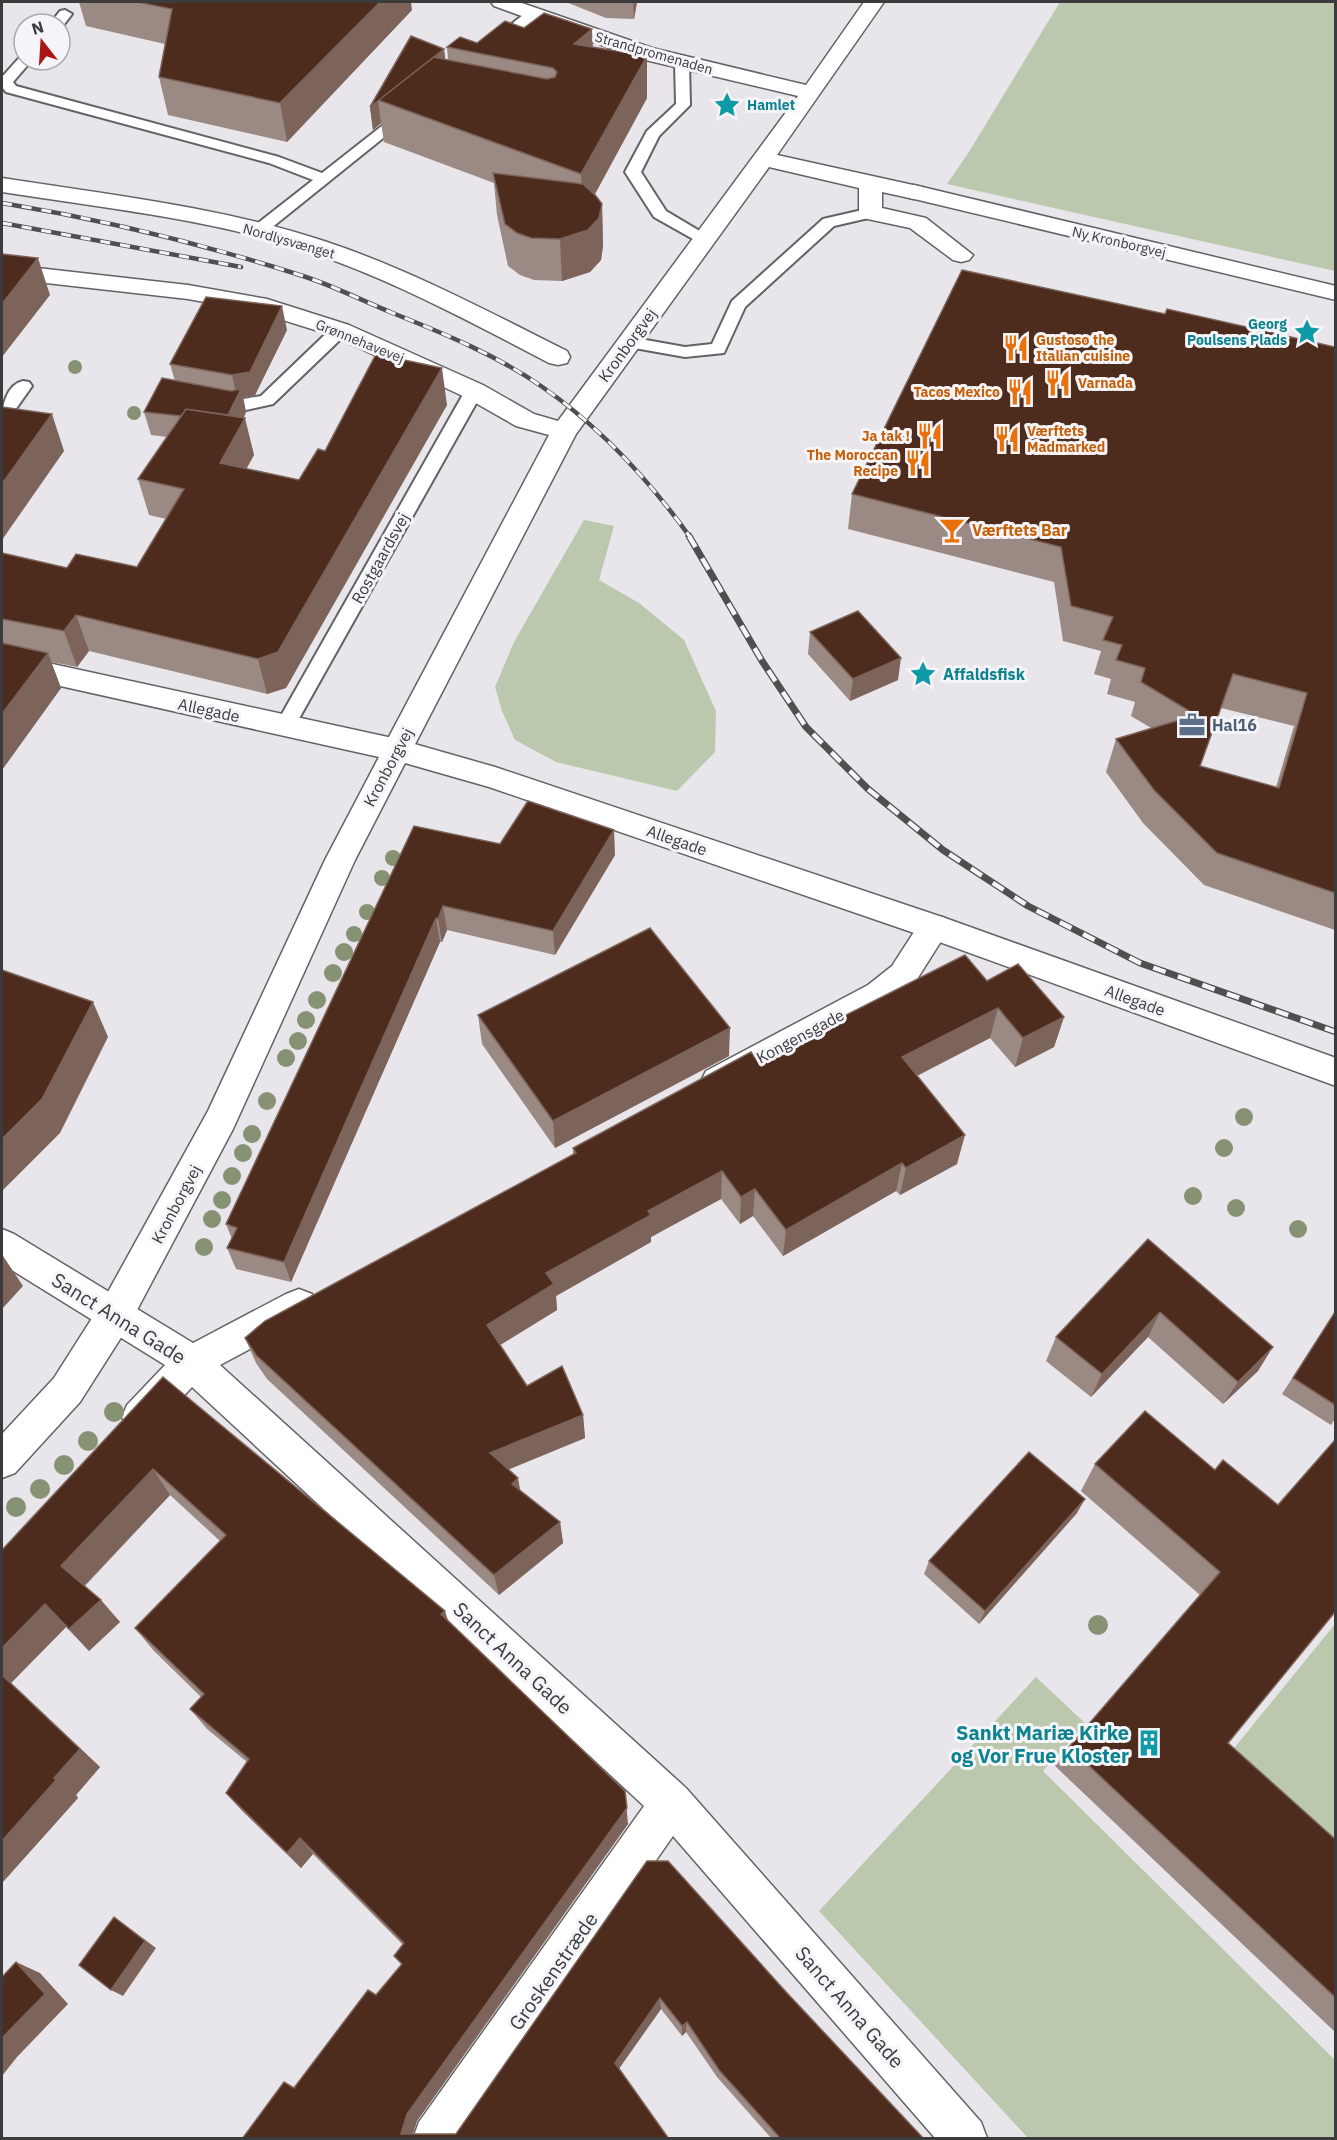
<svg xmlns="http://www.w3.org/2000/svg" width="1337" height="2140" font-family="'IBM Plex Sans',sans-serif">
<style>
.green{fill:#bbc8ae}
.lines{fill:none;stroke-linecap:round;stroke-linejoin:round}
.service-casing{stroke:#636265;stroke-width:4}
.pedestrian-casing{stroke:#636265;stroke-width:3}
.minor-casing{stroke:#636265;stroke-width:3}
.secondary-casing{stroke:#636265;stroke-width:3}
.service{fill:#fff;fill-rule:evenodd}
.pedestrian{fill:#fff;fill-rule:evenodd}
.minor{fill:#fff;fill-rule:evenodd}
.secondary{fill:#fff;fill-rule:evenodd}
.rail-far1-casing{stroke:#4f4f50;stroke-width:4.5}
.rail-casing{stroke:#4f4f50;stroke-width:7}
.rail-far1{stroke:#f5f4f8;stroke-width:3;stroke-dasharray:10;stroke-linecap:butt}
.rail{stroke:#f5f4f8;stroke-width:4.5;stroke-dasharray:13;stroke-linecap:butt}
.tree{fill:#879275}
.wall{fill:#9b8984;fill-rule:evenodd}
.shaded-wall{fill:#7c645b}
.building{fill:#4e2c1d;stroke:#7c645b;stroke-width:1.5;fill-rule:evenodd}
.labels{text-anchor:middle;dominant-baseline:central;stroke-width:6;stroke-linejoin:round;paint-order:stroke}
.far-street-label{font-size:14px;fill:#3b3b3c;stroke:#f5f4f8}
.far-culture-label{font-size:14px;font-weight:bold;fill:#0d838f;stroke:#f5f4f8;text-anchor:start}
.far-food-label{font-size:14px;font-weight:bold;fill:#c56008;stroke:#f5f4f8;text-anchor:start}
.street-label{font-size:16px;fill:#3b3b3c;stroke:#f5f4f8}
.food-label{font-size:16px;font-weight:bold;fill:#c56008;stroke:#f5f4f8;text-anchor:start}
.culture-label{font-size:16px;font-weight:bold;fill:#0d838f;stroke:#f5f4f8;text-anchor:start}
.service-label{font-size:16px;font-weight:bold;fill:#4e5e75;stroke:#f5f4f8;text-anchor:start}
.near-street-label{font-size:20px;fill:#3b3b3c;stroke:#f5f4f8}
.near-culture-label{font-size:20px;font-weight:bold;fill:#0d838f;stroke:#f5f4f8;text-anchor:end}
</style>
<rect width="100%" height="100%" fill="#e8e6eb"/>
<g class="green">
<path d="M1060,2H1335V271L947,184L969,152Z"/>
<path d="M584,520L614,526L599,580L639,603L684,640L716,711L715,752L677,791L556,762L515,740L502,711L495,687L514,642Z"/>
<path d="M1335,1624V1865L1222,1763Z"/>
<path d="M1036,1677L1086,1724L1043,1771L1335,2060L1336,2136L1333,2138H1028L819,1911Z"/>
</g>
<g class="lines">
<g class="service-casing">
<g id="service">
<path d="M65,10L72,14L62,27L60,28V24H50L60,11Z"/>
<path d="M533,10L538,11L540,14L538,17L501,46H491L489,43L491,40L528,11Z"/>
<path d="M24,56V60H32L13,82L16,86L279,157L322,173L401,111H411L413,114L265,233L259,235L251,230L253,227L313,180L269,163L6,92L2,87V77L20,57Z"/>
<path d="M682,58L689,62L690,105L659,136L641,172L666,211L708,236L710,239L708,242L702,244L654,217L625,172L647,131L676,104L675,62Z"/>
<path d="M871,208L877,210L879,213L877,216L834,226L745,307L724,353L685,357L629,347L623,346L621,342L623,338L629,337L685,347L712,344L732,301L823,219Z"/>
<path d="M340,325L346,326L348,330L346,334L273,404L237,412L209,406L206,402L209,398L215,396L237,400L261,396L334,326Z"/>
<path d="M23,381L29,382L32,386L8,420L2,421C2,407 6,385 23,381Z"/>
<path d="M474,386L480,387L483,391L292,731L285,733L278,731L275,726L278,721L465,391L468,387Z"/>
</g>
</g>
<g class="pedestrian-casing">
<path id="pedestrian" d="M914,185L1336,286V300L906,197L903,192L906,187Z"/>
</g>
<g class="minor-casing">
<g id="minor">
<path d="M491,2H519L652,48L806,85L864,2H884L777,155L922,187L925,192L922,197L914,199L882,192V208L926,218L973,255L969,260L961,262L953,260L910,228L863,218L859,213V188L769,167L576,434L412,750L407,758L397,761L387,758L382,750L549,435L516,426L465,397L331,335L254,311L188,299L2,278V264L188,285L267,299L349,325L483,385L534,414L558,421L798,96L637,58L494,6Z"/>
<path d="M2,178C111,195 222,207 327,242C411,270 489,312 567,351L570,357L567,363L558,365L549,363C459,316 369,267 271,240C183,216 92,206 2,192Z"/>
<path d="M934,915L945,918L950,927L914,984L890,1003L730,1091L718,1095L706,1091L701,1081L706,1071L868,985L892,966L923,918Z"/>
<path d="M2,1229L14,1234L193,1343L286,1294L299,1289L312,1294L317,1305L312,1316L220,1365L686,1788L981,2122L987,2138H935L673,1836L462,2138H413L419,2122L644,1806L192,1387L153,1429L140,1434L127,1429L122,1417L127,1405L165,1365L2,1264Z"/>
</g>
</g>
<g class="secondary-casing">
<path id="secondary" d="M2,653L397,739L495,767L945,918L1336,1058V1086L923,936L489,787L405,763L355,860L233,1129L129,1325L80,1402L15,1473L2,1478V1434L54,1378L103,1301L208,1111L325,860L379,757L2,673Z"/>
</g>
<use href="#service" class="service"/>
<use href="#pedestrian" class="pedestrian"/>
<use href="#minor" class="minor"/>
<use href="#secondary" class="secondary"/>
<g class="rail-far1-casing">
<g id="rail-far1">
<path d="M2,203C105,220 207,245 306,277C336,287 365,302 395,314C445,334 496,355 541,386C599,426 649,480 690,537"/>
<path d="M2,223L241,267"/>
</g>
</g>
<g class="rail-casing">
<path id="rail" d="M689,536L762,661L806,727L868,789L943,850L1028,906L1140,963L1336,1032"/>
</g>
<use href="#rail-far1" class="rail-far1"/>
<use href="#rail" class="rail"/>
</g>
<g class="tree">
<circle cx="75" cy="367" r="7"/>
<circle cx="134" cy="413" r="7"/>
<circle cx="393" cy="858" r="8"/>
<circle cx="382" cy="878" r="8"/>
<circle cx="367" cy="912" r="8"/>
<circle cx="354" cy="934" r="8"/>
<circle cx="344" cy="952" r="9"/>
<circle cx="333" cy="973" r="9"/>
<circle cx="317" cy="1000" r="9"/>
<circle cx="306" cy="1020" r="9"/>
<circle cx="298" cy="1041" r="9"/>
<circle cx="286" cy="1058" r="9"/>
<circle cx="267" cy="1101" r="9"/>
<circle cx="1244" cy="1117" r="9"/>
<circle cx="252" cy="1134" r="9"/>
<circle cx="1224" cy="1148" r="9"/>
<circle cx="243" cy="1153" r="9"/>
<circle cx="232" cy="1176" r="9"/>
<circle cx="1193" cy="1196" r="9"/>
<circle cx="222" cy="1200" r="9"/>
<circle cx="1236" cy="1208" r="9"/>
<circle cx="212" cy="1219" r="9"/>
<circle cx="1298" cy="1229" r="9"/>
<circle cx="204" cy="1247" r="9"/>
<circle cx="114" cy="1412" r="10"/>
<circle cx="88" cy="1441" r="10"/>
<circle cx="64" cy="1465" r="10"/>
<circle cx="40" cy="1489" r="10"/>
<circle cx="16" cy="1507" r="10"/>
<circle cx="1098" cy="1625" r="10"/>
</g>
<g class="wall">
<path d="M79,2H380L412,10L287,142L168,115L159,77L165,44L86,26Z"/>
<path d="M566,2H637L634,19L606,18Z"/>
<path d="M524,28L593,47L647,98L595,194L602,204L603,246L601,260L590,272L562,281L534,280L520,275L508,266L497,215L494,183L384,142L381,123L373,130L370,107L444,49L445,60H448L447,47L477,43Z"/>
<path d="M1165,314L1335,347V930L1204,885L1143,823L1106,772L1116,739L1151,728L1131,716L1135,702L1107,694L1111,679L1094,674L1101,651L1063,641L1054,582L848,529L852,494ZM1221,708L1294,726L1276,787L1200,766Z"/>
<path d="M287,330L255,395L243,397L246,412L244,418L254,455L246,469L299,480L325,451L447,405L286,688L267,694L89,651L77,667L51,662L61,688L2,770V553L67,568L137,567L166,519L149,515L138,479L167,437L151,435L144,412L175,381L170,364Z"/>
<path d="M810,632L898,680L850,701L808,654Z"/>
<path d="M414,826L500,844L615,855L555,955L447,930L442,942H440L291,1282L236,1269L227,1248L232,1239L226,1224Z"/>
<path d="M987,981L1064,1017L1054,1047L1015,1067L990,1038L917,1076L957,1164L900,1195L896,1191L783,1256L753,1216L740,1224L721,1199L651,1237V1242L556,1296L557,1310L500,1345L527,1386L583,1415L585,1438L509,1469L521,1491L560,1522L563,1543L499,1595L267,1379L256,1363L245,1338L573,1155V1148L757,1060Z"/>
<path d="M478,1015L729,1056L555,1148L482,1044Z"/>
<path d="M1148,1239L1258,1371L1223,1404L1148,1337L1091,1397L1046,1361L1056,1337Z"/>
<path d="M1335,1312V1419L1331,1425L1282,1394Z"/>
<path d="M163,1377L448,1621L628,1824L417,2121L413,2134H456L647,1861L787,1993L924,2139H772L717,2077L686,2032L682,2036L661,2009L619,2069L669,2139H242L294,2087L402,1965L394,1956L403,1945L313,1854L301,1868L241,1810L226,1793L247,1762L207,1729L190,1709L201,1697L153,1650L135,1628L220,1541L170,1495L85,1586L120,1622L89,1651L66,1627L11,1683L100,1767L76,1795L78,1798L2,1883V1550Z"/>
<path d="M1095,1464L1215,1470L1278,1505L1228,1743L1335,1839V2032L1055,1766L1069,1747L1200,1595L1081,1491Z"/>
<path d="M1077,1513L979,1624L924,1574L929,1561Z"/>
</g>
<g class="shaded-wall">
<path d="M380,2H411L412,10L287,142L280,103Z"/>
<path d="M633,2H637L634,19Z"/>
<path d="M592,29L594,71L574,44Z"/>
<path d="M444,49L447,72L379,100Z"/>
<path d="M647,56V98L583,216L581,174Z"/>
<path d="M378,100L381,123L373,130L370,107Z"/>
<path d="M602,204L603,246L601,260L590,272L562,281L560,239Z"/>
<path d="M38,258L50,295L2,357V304Z"/>
<path d="M282,306L287,330L255,395L243,397L246,412L234,438L245,418L254,455L229,500L220,463L225,422L237,398L232,375Z"/>
<path d="M442,368L447,405L286,688L267,694L258,659Z"/>
<path d="M52,414L64,451L2,540V484Z"/>
<path d="M76,615L89,651L77,667L64,631Z"/>
<path d="M48,653L61,688L2,770V714Z"/>
<path d="M901,658L898,680L850,701L853,679Z"/>
<path d="M614,830L615,855L555,955L553,931Z"/>
<path d="M443,906L447,930L442,942L438,919Z"/>
<path d="M436,918L440,942L291,1282L284,1262Z"/>
<path d="M93,1002L108,1037L60,1133L2,1191V1139Z"/>
<path d="M998,1008L990,1038L897,1086L902,1057Z"/>
<path d="M1064,1017L1054,1047L1015,1067L1023,1038Z"/>
<path d="M730,1028L729,1056L555,1148L553,1121Z"/>
<path d="M965,1135L957,1164L900,1195L906,1168Z"/>
<path d="M902,1163L896,1191L783,1256L786,1230Z"/>
<path d="M722,1171L721,1199L651,1237V1242L556,1296L557,1310L492,1350L487,1325L546,1273L648,1211Z"/>
<path d="M755,1189L753,1216L740,1224L741,1197Z"/>
<path d="M3,1256L23,1286L2,1309V1258Z"/>
<path d="M1160,1312L1148,1337L1091,1397L1102,1374Z"/>
<path d="M1273,1347L1258,1371L1223,1404L1238,1382Z"/>
<path d="M583,1415L585,1438L495,1475L490,1453Z"/>
<path d="M153,1469L170,1495L81,1589L61,1566Z"/>
<path d="M518,1478L522,1500L512,1484Z"/>
<path d="M1085,1499L1077,1513L979,1624L985,1611Z"/>
<path d="M560,1522L563,1543L499,1595L494,1575Z"/>
<path d="M101,1600L120,1622L89,1651L69,1629Z"/>
<path d="M45,1604L66,1627L11,1683L100,1767L76,1795L78,1798L2,1883V1648Z"/>
<path d="M445,1611L452,1633L441,1614Z"/>
<path d="M625,1791L628,1824L417,2121L411,2139L401,2134L407,2114Z"/>
<path d="M300,1838L313,1854L301,1868L287,1853Z"/>
<path d="M114,1917L125,1925L156,1948L123,1996L111,1990Z"/>
<path d="M16,1962L40,1973L68,2004L17,2057L2,2076V2038Z"/>
<path d="M660,1998L661,2009L617,2071L615,2063Z"/>
<path d="M687,2022L686,2032L682,2036V2026Z"/>
</g>
<g class="building">
<path d="M137,2H380L280,103L159,77L172,9Z"/>
<path d="M544,13L592,29L574,44L647,56L581,174L378,100L433,57L547,79L555,77L557,72L553,68L447,47L460,37L477,43L505,21L524,28Z"/>
<path d="M411,36L444,49L370,107Z"/>
<path d="M493,173L583,184L596,196L602,204L599,218L588,230L560,239L531,238L517,233L505,224Z"/>
<path d="M2,254L38,258L2,304Z"/>
<path d="M962,270L1165,314L1167,309L1335,347V893L1217,853L1154,790L1116,739L1196,715L1141,682L1145,668L1116,660L1122,645L1103,640L1113,617L1071,606L1061,547L852,494ZM1233,674L1307,693L1279,788L1200,766Z"/>
<path d="M206,297L282,306L250,372L232,375L170,364Z"/>
<path d="M376,354L442,368L278,652L258,659L76,615L64,631L2,619V553L67,568L76,554L137,567L184,489L138,479L186,409L245,418L220,463L299,480L318,449L325,451Z"/>
<path d="M162,378L231,391L241,389L228,415L186,409L181,416L144,412Z"/>
<path d="M2,407L52,414L2,484Z"/>
<path d="M858,611L901,658L853,679L810,632Z"/>
<path d="M2,643L48,653L2,714Z"/>
<path d="M528,801L614,830L553,931L443,906L438,919L436,918L284,1262L227,1248L237,1228L226,1224L414,826L500,844Z"/>
<path d="M650,928L730,1028L553,1121L478,1015Z"/>
<path d="M965,955L987,981L1018,964L1064,1017L1023,1038L998,1008L902,1057L965,1135L906,1168L902,1163L786,1230L755,1189L741,1197L722,1171L648,1211L651,1215L546,1273L554,1284L487,1325L527,1386L562,1366L583,1415L490,1453L518,1478L512,1484L560,1522L494,1575L256,1355L245,1338L265,1321L576,1153L573,1148L751,1052L757,1060Z"/>
<path d="M2,970L93,1002L42,1099L2,1139Z"/>
<path d="M1148,1239L1273,1347L1238,1382L1160,1312L1102,1374L1056,1337Z"/>
<path d="M1335,1312V1405L1293,1378Z"/>
<path d="M163,1377L445,1611L441,1614L625,1791L627,1808L407,2114L401,2134H456L647,1861H668L787,1993L924,2139H781L719,2070L687,2022L682,2026L660,1998L615,2063L669,2139H242L284,2082L294,2088L368,1990L376,1995L402,1964L394,1956L404,1943L300,1838L287,1853L226,1793L249,1759L190,1709L204,1694L135,1628L226,1535L153,1469L61,1566L101,1600L69,1629L45,1604L2,1648V1550Z"/>
<path d="M1145,1411L1215,1470L1223,1460L1278,1505L1335,1440V1612L1228,1743L1335,1839V1997L1069,1747L1220,1572L1095,1464Z"/>
<path d="M1029,1452L1085,1499L985,1611L929,1561Z"/>
<path d="M2,1675L80,1749L54,1778L56,1780L2,1841Z"/>
<path d="M114,1917L145,1941L111,1990L79,1965Z"/>
<path d="M16,1962L45,1994L2,2038V1977Z"/>
</g>
<defs>
<g id="sight-bare" transform="scale(2.07)"><path d="M0-6L1.8-2.2L6-1.7L2.9 1.2L3.7 5.4L0 3.3L-3.7 5.4L-2.9 1.2L-6-1.7L-1.8-2.2Z" fill="#0f9aa8" stroke="#f5f4f8" stroke-width="2.5" paint-order="stroke"/></g>
<g id="restaurant-bare" transform="scale(2.07)"><path d="M-5-6h1v4h1v-4h1v4h1v-4h1v5L-1.5 .5V6h-2V.5L-5-1ZM5-6V6H3V1.5H1.5Q1.5-4 5-6Z" fill="#e8710a" stroke="#f5f4f8" stroke-width="2.5" paint-order="stroke"/></g>
<g id="bar-bare" transform="scale(2.07)"><path d="M-6-5H6L.8 .8V4.5H3.5V6h-7V4.5H-.8V.8Z" fill="#e8710a" stroke="#f5f4f8" stroke-width="2.5" paint-order="stroke"/></g>
<g id="office-bare" transform="scale(2.07)"><path d="M-6-3h4V-5.5h4V-3h4V5H-6ZM-1-4.5V-3h2v-1.5ZM-6 0V1H6V0Z" fill="#5c6f8a" stroke="#f5f4f8" stroke-width="2.5" paint-order="stroke"/></g>
<g id="building-bare" transform="scale(2.07)"><path d="M-4-6H4V6H1V3H-1V6H-4ZM-2.5-4.3h1.7v1.8h-1.7ZM.8-4.3h1.7v1.8H.8ZM-2.5-1h1.7V.8h-1.7ZM.8-1h1.7V.8H.8Z" fill="#0f9aa8" stroke="#f5f4f8" stroke-width="2.5" paint-order="stroke"/></g>
</defs>
<g fill-rule="evenodd">
<use href="#sight-bare" x="727" y="105"/>
<use href="#sight-bare" x="1307" y="332"/>
<use href="#restaurant-bare" x="1016" y="348"/>
<use href="#restaurant-bare" x="1058" y="383"/>
<use href="#restaurant-bare" x="1020" y="392"/>
<use href="#restaurant-bare" x="930" y="436"/>
<use href="#restaurant-bare" x="1007" y="439"/>
<use href="#restaurant-bare" x="918" y="463"/>
<use href="#bar-bare" x="952" y="530"/>
<use href="#sight-bare" x="923" y="674"/>
<use href="#office-bare" x="1192" y="725"/>
<use href="#building-bare" x="1149" y="1743"/>
</g>
<g class="labels">
<g class="far-street-label">
<text transform="translate(654 53) rotate(16)">Strandpromenaden</text>
<text transform="translate(289 241) rotate(16)">Nordlysvænget</text>
<text transform="translate(1119 242) rotate(13)">Ny Kronborgvej</text>
<text transform="translate(360 341) rotate(22)">Grønnehavevej</text>
</g>
<g class="far-culture-label">
<text x="747" y="105">Hamlet</text>
<text x="1287" y="324" text-anchor="end">Georg<tspan x="1287" dy="16">Poulsens Plads</tspan></text>
</g>
<g class="far-food-label">
<text x="1036" y="340">Gustoso the<tspan x="1036" dy="16">Italian cuisine</tspan></text>
<text x="1078" y="383">Varnada</text>
<text x="1000" y="392" text-anchor="end">Tacos Mexico</text>
<text x="1027" y="431">Værftets<tspan x="1027" dy="16">Madmarked</tspan></text>
<text x="910" y="436" text-anchor="end">Ja tak !</text>
<text x="898" y="455" text-anchor="end">The Moroccan<tspan x="898" dy="16">Recipe</tspan></text>
</g>
<g class="street-label">
<text transform="translate(627 345) rotate(-54)">Kronborgvej</text>
<text transform="translate(380 558) rotate(-61)">Rostgaardsvej</text>
<text transform="translate(209 710) rotate(12)">Allegade</text>
<text transform="translate(388 767) rotate(-62)">Kronborgvej</text>
<text transform="translate(677 840) rotate(19)">Allegade</text>
<text transform="translate(1135 1000) rotate(20)">Allegade</text>
<text transform="translate(800 1036) rotate(-28)">Kongensgade</text>
<text transform="translate(176 1204) rotate(-62)">Kronborgvej</text>
</g>
<g class="food-label">
<text x="972" y="530">Værftets Bar</text>
</g>
<g class="culture-label">
<text x="943" y="674">Affaldsfisk</text>
</g>
<g class="service-label">
<text x="1212" y="725">Hal16</text>
</g>
<g class="near-street-label">
<text transform="translate(119 1318) rotate(32)">Sanct Anna Gade</text>
<text transform="translate(513 1658) rotate(43)">Sanct Anna Gade</text>
<text transform="translate(553 1971) rotate(-55)">Groskenstræde</text>
<text transform="translate(850 2007) rotate(49)">Sanct Anna Gade</text>
</g>
<g class="near-culture-label">
<text x="1129" y="1732">Sankt Mariæ Kirke<tspan x="1129" dy="23">og Vor Frue Kloster</tspan></text>
</g>
</g>
<rect width="1337" height="2140" fill="none" stroke="#3b3b3c" stroke-width="6"/>
<g transform="translate(42 42) rotate(343)"><circle r="28" fill="#f5f4f8" stroke="#abaaad" stroke-width="1.5"/>
<path d="M0-4.5L10 22L0 15L-10 22Z" fill="#a91615"/>
<text y="-9" font-size="16" font-weight="bold" text-anchor="middle" fill="#3b3b3c">N</text>
</g>
</svg>
